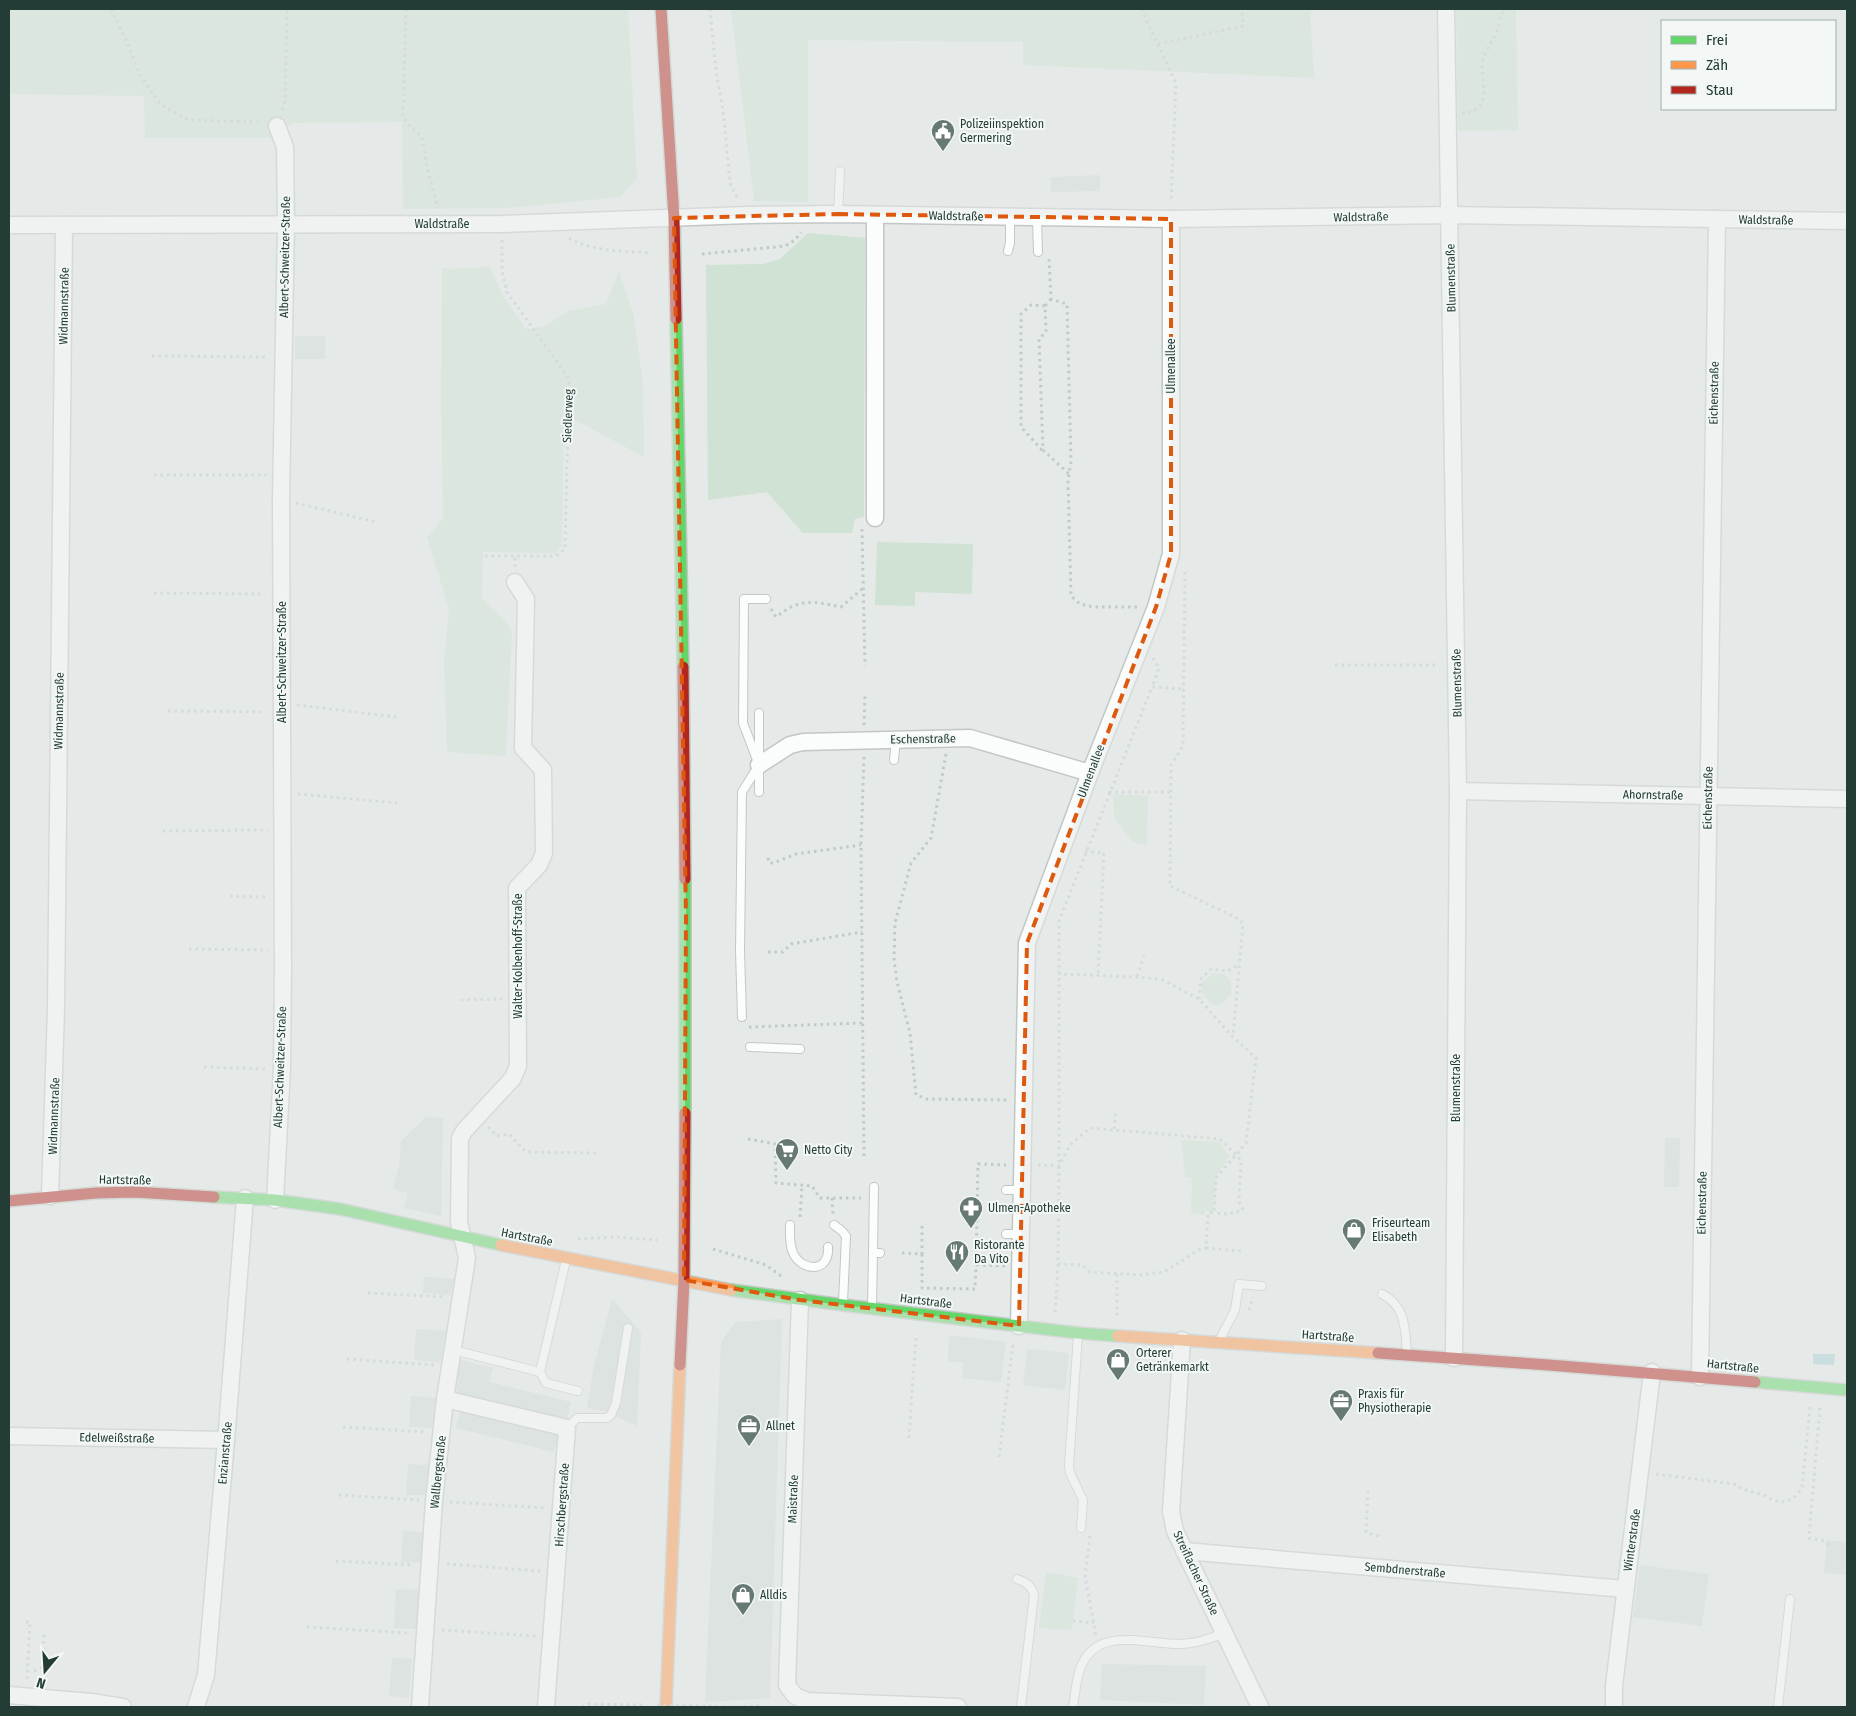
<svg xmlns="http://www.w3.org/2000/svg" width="1856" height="1716" font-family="'Fira Sans Condensed',sans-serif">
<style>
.built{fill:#d3dbd7}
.green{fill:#cfe2d4}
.water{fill:#a8d0d6}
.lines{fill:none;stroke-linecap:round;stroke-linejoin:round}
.lane-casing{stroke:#c2c7c5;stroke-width:10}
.street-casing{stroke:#c2c7c5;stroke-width:19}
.fast-casing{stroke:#c1c7c5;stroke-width:14}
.slow-casing{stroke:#c1c7c5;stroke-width:14}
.jam-casing{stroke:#c1c7c5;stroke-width:14}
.path{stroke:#c2cac6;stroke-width:3;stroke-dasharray:2.5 4;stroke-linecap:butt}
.lane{stroke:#fbfcfc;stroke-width:8}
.street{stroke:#fbfcfc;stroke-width:16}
.fast{stroke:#63d668;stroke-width:11}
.slow{stroke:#ff974d;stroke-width:11}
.jam{stroke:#b3261e;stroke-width:11}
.path-bridge{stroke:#c2cac6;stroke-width:3;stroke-dasharray:2.5 4;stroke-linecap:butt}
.marked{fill:none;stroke:#de580e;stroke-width:4;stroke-dasharray:10 6;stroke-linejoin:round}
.labels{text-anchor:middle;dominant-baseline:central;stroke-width:4;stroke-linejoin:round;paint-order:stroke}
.poi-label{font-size:12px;fill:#233c35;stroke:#f3f8f6;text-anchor:start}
.street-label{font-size:12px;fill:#233c35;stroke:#f3f8f6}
</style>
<rect width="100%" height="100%" fill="#e5eae8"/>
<g class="built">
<path d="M1100,175V191L1051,192V177Z"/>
<rect x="295" y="336" width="30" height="23"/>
<path d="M426,1117L443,1118L441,1216L404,1208L408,1193L393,1189L399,1165L401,1141Z"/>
<path d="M1665,1138H1680L1679,1187H1664Z"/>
<path d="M424,1277L454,1279L451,1295L423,1293Z"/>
<path d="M612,1299L641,1332L637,1426L604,1411L587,1408L593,1370Z"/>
<path d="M782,1319L770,1698L705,1702L721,1342L735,1322Z"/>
<path d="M416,1329L445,1331L441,1362L414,1360Z"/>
<path d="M949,1335L1006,1342L1001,1382L962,1378L964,1363L948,1361Z"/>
<path d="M1027,1349L1069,1353L1065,1390L1023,1385Z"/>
<path d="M460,1360L493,1368L489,1382L571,1402L567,1419L558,1435L554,1452L456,1428L460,1412L455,1410Z"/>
<path d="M411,1396L436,1398L432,1428L409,1427Z"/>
<path d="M408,1464L429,1465L428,1495H406Z"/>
<path d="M403,1531L425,1532L423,1563L401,1562Z"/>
<path d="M1827,1540L1847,1542V1575L1824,1573Z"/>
<path d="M1640,1565L1709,1574L1702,1626L1633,1617Z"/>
<path d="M396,1589L421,1590L418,1629L394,1628Z"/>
<path d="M392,1658L412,1659L409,1698L389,1696Z"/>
<path d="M1102,1664L1206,1666L1204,1705L1100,1700Z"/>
</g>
<g class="green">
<path d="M9,9H628L637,178L621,197L507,208L403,209L402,122L294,123L270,138H145L144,96L9,94Z"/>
<path d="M731,9H1310L1314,78L1023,65V42L808,40V202L754,201Z"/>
<path d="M1456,9H1516L1518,130L1458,131Z"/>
<path d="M808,233L865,238L864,517L855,519L852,533H803L767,492L708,500L706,265L763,264L780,259Z"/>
<path d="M490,267L503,296L526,329L542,327L569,311L606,304L619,271L634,317L643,384L644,457L564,414L562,545L555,553L483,552L482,599L509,625L512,632L506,756L447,752L444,661L449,609L427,537L443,519L441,397L442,268L450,269Z"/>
<path d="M877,542L973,544L972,594L915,592V606L875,605Z"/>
<path d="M1113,794L1148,796L1147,845L1133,842L1114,818Z"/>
<path d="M1213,973L1224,974L1231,982V995L1219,1005L1211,1004L1202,993V983Z"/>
<path d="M1181,1140L1218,1142L1230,1156L1216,1176L1213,1212L1205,1211L1204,1215L1191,1213L1192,1178L1185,1177Z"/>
<path d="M1046,1572L1078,1578L1072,1630L1039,1628Z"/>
</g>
<path class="water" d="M1813,1354H1835L1834,1365L1813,1364Z"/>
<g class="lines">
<g class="lane-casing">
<g id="lane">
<path d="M838,214L840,171"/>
<path d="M1037,218L1038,252"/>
<path d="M1008,251L1010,243V217"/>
<path d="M894,760L896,739"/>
<path d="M759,792V713"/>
<path d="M742,1017L740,951L742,792L759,765L743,723L744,599H766"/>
<path d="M750,1047L800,1049"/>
<path d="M1006,1190H1021"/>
<path d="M790,1225C790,1234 789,1244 793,1253C803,1273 830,1272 828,1247"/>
<path d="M834,1225L842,1231L846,1236L843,1303"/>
<path d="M1006,1234H1021"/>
<path d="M873,1253L874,1187"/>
<path d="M1382,1294C1406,1306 1405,1329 1407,1353"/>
<path d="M872,1306L873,1253H880"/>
<path d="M1078,1335L1069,1465L1070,1473L1083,1500L1081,1528"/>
<path d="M1219,1341L1235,1310L1239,1284L1262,1286"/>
<path d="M453,1350L540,1372L566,1260"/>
<path d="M540,1372L546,1383L578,1391"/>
<path d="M567,1428L577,1418H607L611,1415L616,1403L628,1328"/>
<path d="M1017,1579C1026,1582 1031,1585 1034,1595L1021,1707"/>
<path d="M1073,1707C1075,1695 1076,1681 1080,1669C1096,1625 1144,1644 1179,1644C1195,1644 1209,1639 1224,1633"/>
<path d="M1778,1707L1790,1599"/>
</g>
</g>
<g class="street-casing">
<g id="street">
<path d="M1446,9L1458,791L1454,1358"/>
<path d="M9,225L502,224L748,215L838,214L1171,219L1450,215L1847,221"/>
<path d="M875,518V215"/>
<path d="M759,765L790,745L803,742L970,738L1090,773"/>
<path d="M1458,791L1847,799"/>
<path d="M50,1196L56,1009L64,225"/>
<path d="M275,1200L282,1069L283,968L281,499L286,224L285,147L277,126"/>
<path d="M800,1300L787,1685L795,1696L807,1701L958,1707"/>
<path d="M1019,1326L1027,943L1090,773L1156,607L1171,554V219"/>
<path d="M1182,1340L1171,1512L1175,1531L1260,1707"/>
<path d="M1700,1377L1717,219"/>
<path d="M445,1399L567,1428L546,1707"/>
<path d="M9,1436L226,1440"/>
<path d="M1184,1551L1625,1589"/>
<path d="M9,1695L91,1702L123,1707"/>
<path d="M196,1707L206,1675L227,1429L245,1198"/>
<path d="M420,1707L434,1501L445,1399L467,1258L459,1222L460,1138L464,1131L513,1078L518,1066L517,888L539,865L544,853L543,770L523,748L526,599L515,582"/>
<path d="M1614,1707V1686L1652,1372"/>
</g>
</g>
<g class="fast-casing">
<g id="fast">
<path d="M676,319L683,667"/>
<path d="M685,1113V879"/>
<path d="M214,1197L275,1200L340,1209L501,1245"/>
<path d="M731,1290L843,1305L1078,1333L1118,1336"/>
<path d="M1755,1382L1847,1390"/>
</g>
</g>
<g class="slow-casing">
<g id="slow">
<path d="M501,1245L731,1290"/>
<path d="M1118,1336L1378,1353"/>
<path d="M666,1707L680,1365"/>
</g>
</g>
<g class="jam-casing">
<g id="jam">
<path d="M661,9L674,218L676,319"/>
<path d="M683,667L685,879"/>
<path d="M9,1201L96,1193L135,1192L214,1197"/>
<path d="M1378,1353L1549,1365L1755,1382"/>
<path d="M680,1365L684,1280L685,1113"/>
</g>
</g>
<g class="path">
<path d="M111,9L127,42L139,73L161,105L189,120L261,122"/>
<path d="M406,9L403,115L407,124L422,137L426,163L438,208"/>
<path d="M710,9L716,71L723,110L730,183L737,198"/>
<path d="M1141,9L1176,83L1171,203"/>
<path d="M1158,44L1243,26L1242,9"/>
<path d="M282,110L285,100L287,9"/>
<path d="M1462,113C1496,112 1479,79 1483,60C1485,50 1493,41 1497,31C1500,24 1501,16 1504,9"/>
<path d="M569,238C593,252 624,251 651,253"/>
<path d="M502,240V271L507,292L569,379L565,549L556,556H515V567"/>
<path d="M702,254L785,246L795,240L801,232"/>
<path d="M1049,259L1051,299L1067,304L1071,462L1068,480L1071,596L1080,604L1094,607H1138"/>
<path d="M1051,299L1045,306L1046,332L1039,339L1043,450L1069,474"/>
<path d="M152,356L269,357"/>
<path d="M1042,450L1021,427V314L1031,305L1045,306"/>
<path d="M154,475H266"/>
<path d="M296,503L376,522"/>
<path d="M862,529L865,666"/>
<path d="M485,556H515"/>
<path d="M1185,572L1183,746L1171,765L1170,886L1239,919L1243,924L1233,1036"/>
<path d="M154,593L265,594"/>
<path d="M771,609L776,617C800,598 812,601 841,607L862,589"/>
<path d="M1153,658L1159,668L1152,687L1184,689"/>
<path d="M1335,665H1439"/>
<path d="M297,705L396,717"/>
<path d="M168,711L265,712"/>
<path d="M864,725L865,694"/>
<path d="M946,754L931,838L911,863L895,923L894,959L897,982L910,1033L916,1095L927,1099L1008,1100"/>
<path d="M864,757L861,845L864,1158"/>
<path d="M1109,792H1171"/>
<path d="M298,794L397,803"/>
<path d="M163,831L268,830"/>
<path d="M1085,851L1104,853L1098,975"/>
<path d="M768,858L769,863H773L796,854L861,845"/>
<path d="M230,896L267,897"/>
<path d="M189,949L268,950"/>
<path d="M768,952H783L791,944L862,932"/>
<path d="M1137,976L1144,956"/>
<path d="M1199,999L1201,979L1211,969L1227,971L1239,965"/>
<path d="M461,1000L502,999"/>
<path d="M749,1027L863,1023"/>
<path d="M204,1067L266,1069"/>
<path d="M488,1127L497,1136L509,1134L526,1152L596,1153"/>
<path d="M1114,1129L1116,1110"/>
<path d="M748,1139L775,1144L776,1183L812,1186L820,1198H861"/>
<path d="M1038,1165L1059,1166L1070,1145L1090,1128L1220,1139L1241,1160L1239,1201L1243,1210L1228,1214L1214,1213"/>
<path d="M832,1198L833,1215"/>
<path d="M800,1217L802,1185"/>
<path d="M578,1239L617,1237L657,1240"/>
<path d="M1206,1248L1241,1251"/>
<path d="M713,1249L766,1265L781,1276"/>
<path d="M902,1253L922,1254V1223"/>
<path d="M922,1254V1288L975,1289L976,1265"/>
<path d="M1058,1264L1082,1265L1090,1272L1140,1275L1164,1272L1202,1248H1206L1208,1213H1214L1216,1178L1246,1143L1256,1058L1233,1037L1199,999L1163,980L1137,977L1059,974"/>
<path d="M1005,1266L976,1265L978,1164L1006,1165"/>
<path d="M1117,1274V1316"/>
<path d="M368,1293L445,1297"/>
<path d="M1249,1310L1253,1297"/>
<path d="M1055,1312L1058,1264L1059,1166V921L1152,687"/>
<path d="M347,1359L434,1365"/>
<path d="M1820,1408L1809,1538L1825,1541L1831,1548"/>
<path d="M343,1427L426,1432"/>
<path d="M909,1438L916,1334"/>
<path d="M999,1457L1013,1344"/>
<path d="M1656,1474L1734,1484C1744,1491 1751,1491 1763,1495C1767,1496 1770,1499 1773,1500C1786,1505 1797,1498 1802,1487L1810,1406"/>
<path d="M1368,1491L1366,1532L1381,1537"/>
<path d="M339,1495L419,1500"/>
<path d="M450,1502L546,1508"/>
<path d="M1090,1536L1085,1576L1096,1636"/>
<path d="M336,1561L413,1565"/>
<path d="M447,1564L540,1571"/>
<path d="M1073,1621L1094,1623"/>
<path d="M26,1622H30L27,1681"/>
<path d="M307,1627L408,1633"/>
<path d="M442,1630L536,1636"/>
<path d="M34,1671L42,1667L44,1631"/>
<path d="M582,1707L588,1704L646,1705"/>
<path d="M737,1707L759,1706"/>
</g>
<use href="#lane" class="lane"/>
<use href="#street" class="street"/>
<use href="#fast" class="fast"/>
<use href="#slow" class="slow"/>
<use href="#jam" class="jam"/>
<path class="path-bridge" d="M657,1705L737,1707"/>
</g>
<path d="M0 0H1856V1716H0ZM838,214L1171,219V554L1156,607L1027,943L1019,1326L800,1300L684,1280L686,917L674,218Z" fill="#e5eae8" fill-opacity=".55" fill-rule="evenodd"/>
<path class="marked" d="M838,214L1171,219V554L1156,607L1027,943L1019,1326L800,1300L684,1280L686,917L674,218Z"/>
<defs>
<g id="civic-pin" transform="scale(1.25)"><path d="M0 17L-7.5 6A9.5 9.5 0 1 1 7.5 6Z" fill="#677974" stroke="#f3f8f6"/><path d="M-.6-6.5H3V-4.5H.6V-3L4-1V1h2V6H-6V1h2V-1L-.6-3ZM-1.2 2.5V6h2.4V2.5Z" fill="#fff"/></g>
<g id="supermarket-pin" transform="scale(1.25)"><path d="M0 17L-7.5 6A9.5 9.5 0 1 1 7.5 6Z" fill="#677974" stroke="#f3f8f6"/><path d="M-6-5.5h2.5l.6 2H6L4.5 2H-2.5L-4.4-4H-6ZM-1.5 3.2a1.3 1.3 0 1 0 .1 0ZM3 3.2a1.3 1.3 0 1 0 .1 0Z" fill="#fff"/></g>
<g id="pharmacy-pin" transform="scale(1.25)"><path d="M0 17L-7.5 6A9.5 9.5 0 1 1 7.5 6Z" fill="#677974" stroke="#f3f8f6"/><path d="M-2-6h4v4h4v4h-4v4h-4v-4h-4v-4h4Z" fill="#fff"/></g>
<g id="shop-pin" transform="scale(1.25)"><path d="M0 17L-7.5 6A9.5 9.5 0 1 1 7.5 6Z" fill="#677974" stroke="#f3f8f6"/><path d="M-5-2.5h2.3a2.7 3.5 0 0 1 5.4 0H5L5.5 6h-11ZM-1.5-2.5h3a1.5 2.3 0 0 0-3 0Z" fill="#fff"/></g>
<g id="restaurant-pin" transform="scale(1.25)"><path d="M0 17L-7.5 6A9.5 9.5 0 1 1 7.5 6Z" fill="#677974" stroke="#f3f8f6"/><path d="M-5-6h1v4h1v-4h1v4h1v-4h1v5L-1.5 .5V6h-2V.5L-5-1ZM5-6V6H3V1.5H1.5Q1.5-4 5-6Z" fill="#fff"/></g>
<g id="office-pin" transform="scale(1.25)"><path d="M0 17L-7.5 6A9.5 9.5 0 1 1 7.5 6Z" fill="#677974" stroke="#f3f8f6"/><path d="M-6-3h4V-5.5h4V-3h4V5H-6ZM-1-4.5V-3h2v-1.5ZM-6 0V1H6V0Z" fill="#fff"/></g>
</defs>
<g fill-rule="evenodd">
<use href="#civic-pin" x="943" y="131"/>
<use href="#supermarket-pin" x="787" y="1150"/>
<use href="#pharmacy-pin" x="971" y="1208"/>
<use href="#shop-pin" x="1354" y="1230"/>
<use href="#restaurant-pin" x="957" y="1252"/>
<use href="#shop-pin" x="1118" y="1360"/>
<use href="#office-pin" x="1341" y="1401"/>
<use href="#office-pin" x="749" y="1426"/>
<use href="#shop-pin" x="743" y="1595"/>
</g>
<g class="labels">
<g class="poi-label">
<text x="960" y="124">Polizeiinspektion<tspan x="960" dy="14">Germering</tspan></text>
<text x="804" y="1150">Netto City</text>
<text x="988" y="1208">Ulmen-Apotheke</text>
<text x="1372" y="1223">Friseurteam<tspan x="1372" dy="14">Elisabeth</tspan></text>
<text x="974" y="1245">Ristorante<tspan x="974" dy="14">Da Vito</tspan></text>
<text x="1136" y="1353">Orterer<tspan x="1136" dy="14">Getränkemarkt</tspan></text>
<text x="1358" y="1394">Praxis für<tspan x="1358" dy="14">Physiotherapie</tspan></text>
<text x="766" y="1426">Allnet</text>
<text x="760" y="1595">Alldis</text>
</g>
<g class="street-label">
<text transform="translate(956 216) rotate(1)">Waldstraße</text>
<text transform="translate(1361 217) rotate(-1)">Waldstraße</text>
<text transform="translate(1766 220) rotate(1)">Waldstraße</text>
<text x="442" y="224">Waldstraße</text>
<text transform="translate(285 257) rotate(-89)">Albert-Schweitzer-Straße</text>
<text transform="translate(1451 278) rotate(-91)">Blumenstraße</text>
<text transform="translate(64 306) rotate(-89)">Widmannstraße</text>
<text transform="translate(1171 366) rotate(-90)">Ulmenallee</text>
<text transform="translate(1714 393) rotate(-89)">Eichenstraße</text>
<text transform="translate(568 416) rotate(-88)">Siedlerweg</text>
<text transform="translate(282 662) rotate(-90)">Albert-Schweitzer-Straße</text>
<text transform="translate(1457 683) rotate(-91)">Blumenstraße</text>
<text transform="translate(59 711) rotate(-89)">Widmannstraße</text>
<text transform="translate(923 739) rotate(-1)">Eschenstraße</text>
<text transform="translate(1091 771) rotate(-69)">Ulmenallee</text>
<text transform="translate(1653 795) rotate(1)">Ahornstraße</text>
<text transform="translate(1708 798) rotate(-89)">Eichenstraße</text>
<text transform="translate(518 956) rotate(-90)">Walter-Kolbenhoff-Straße</text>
<text transform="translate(280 1067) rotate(-88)">Albert-Schweitzer-Straße</text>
<text transform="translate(1456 1088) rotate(-90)">Blumenstraße</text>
<text transform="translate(54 1116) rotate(-88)">Widmannstraße</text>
<text transform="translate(125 1180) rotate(1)">Hartstraße</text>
<text transform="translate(1702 1203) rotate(-89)">Eichenstraße</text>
<text transform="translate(527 1237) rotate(11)">Hartstraße</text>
<text transform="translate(926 1301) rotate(7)">Hartstraße</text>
<text transform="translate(1328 1336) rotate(4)">Hartstraße</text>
<text transform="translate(1733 1366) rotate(6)">Hartstraße</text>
<text transform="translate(117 1438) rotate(1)">Edelweißstraße</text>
<text transform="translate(225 1453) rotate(-85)">Enzianstraße</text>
<text transform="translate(438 1472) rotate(-84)">Wallbergstraße</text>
<text transform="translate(793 1499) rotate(-88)">Maistraße</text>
<text transform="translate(562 1505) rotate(-86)">Hirschbergstraße</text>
<text transform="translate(1632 1540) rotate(-82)">Winterstraße</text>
<text transform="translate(1405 1570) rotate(5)">Sembdnerstraße</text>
<text transform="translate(1196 1573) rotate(65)">Streiflacher Straße</text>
</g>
</g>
<rect width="1856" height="1716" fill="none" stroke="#233c35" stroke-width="20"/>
<rect x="1661" y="20" width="175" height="90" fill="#f3f8f6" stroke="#a0ada9"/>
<rect x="1671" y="36" width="25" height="8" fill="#63d668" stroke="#a0ada9"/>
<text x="1706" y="45" font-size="15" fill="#233c35">Frei</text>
<rect x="1671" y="61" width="25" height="8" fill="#ff974d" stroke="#a0ada9"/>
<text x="1706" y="70" font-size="15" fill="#233c35">Zäh</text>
<rect x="1671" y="86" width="25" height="8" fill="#b3261e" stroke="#a0ada9"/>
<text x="1706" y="95" font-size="15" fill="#233c35">Stau</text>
<g transform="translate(45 1671) rotate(198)" stroke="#f3f8f6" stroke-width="4" paint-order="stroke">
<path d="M0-4L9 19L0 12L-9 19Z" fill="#233c35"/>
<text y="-8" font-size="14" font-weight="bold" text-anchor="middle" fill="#233c35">N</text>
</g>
</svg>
